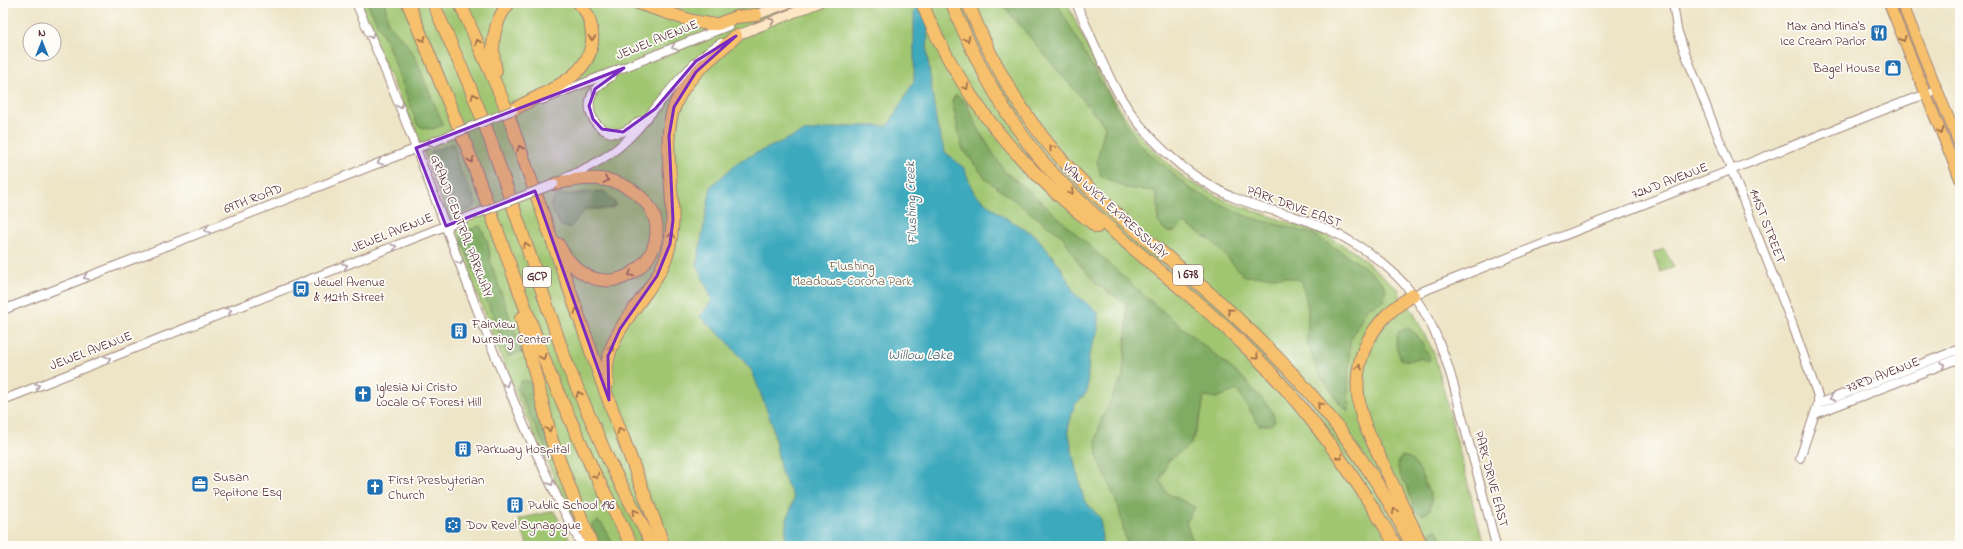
<svg xmlns="http://www.w3.org/2000/svg" width="1963" height="549" font-family="'Indie Flower',sans-serif">
<style>
.green{fill:#a0c671;stroke:#75724e}
.forest{fill:#80ab63;stroke:#656547}
.water{fill:#3da9bd;stroke:#446474}
.lines{fill:none;stroke-linecap:round;stroke-linejoin:round}
.tertiary-casing{stroke:#9c8279;stroke-width:10}
.secondary-casing{stroke:#9c8279;stroke-width:11}
.primary-casing{stroke:#9c8279;stroke-width:12}
.motorway-casing{stroke:#9c8279;stroke-width:14}
.tertiary{stroke:#fff;stroke-width:8}
.secondary{stroke:#fce6c4;stroke-width:9}
.primary{stroke:#f7c06c;stroke-width:10}
.motorway{stroke:#f7c06c;stroke-width:12}
.tertiary-bridge-casing{stroke:#9c8279;stroke-width:10;stroke-linecap:butt}
.tertiary-bridge{stroke:#fff;stroke-width:8}
.oneway{stroke:#a38278}
.oneway2{stroke:#ae9aa0}
.oneway3{stroke:#986748}
.marked{fill:#7b2cbf;fill-opacity:0.2;stroke:#7b2cbf;stroke-width:3;stroke-linejoin:round}
.labels{text-anchor:middle;dominant-baseline:central;stroke-width:3.5;stroke-linejoin:round;paint-order:stroke}
.shield{fill:#fdfcf7;stroke:#806168;stroke-width:1}
.shield-label{font-size:12px;font-weight:bold;fill:#4a1f2b}
.poi-label{font-size:13px;fill:#4a1f2b;stroke:#fdfcf7;text-anchor:start}
.street-label{font-size:13px;fill:#4a1f2b;stroke:#fdfcf7}
.park-label{font-size:13px;fill:#685944;stroke:#fdfcf7}
.water-label{font-size:14px;font-style:italic;fill:#445d6d;stroke:#fdfcf7}
</style>
<rect width="100%" height="100%" fill="#fdfcf7"/>
<filter id="ink" filterUnits="userSpaceOnUse"><feTurbulence type="fractalNoise" baseFrequency=".025" numOctaves="2"/><feDisplacementMap in="SourceGraphic" scale="8" xChannelSelector="R" yChannelSelector="G"/><feConvolveMatrix kernelMatrix="1 2 1 2 8 2 1 2 1" color-interpolation-filters="sRGB"/></filter>
<filter id="wash" filterUnits="userSpaceOnUse"><feTurbulence type="fractalNoise" baseFrequency=".012" numOctaves="4" result="noise"/><feDisplacementMap in="SourceGraphic" scale="16" xChannelSelector="R" yChannelSelector="G"/><feGaussianBlur stdDeviation="0.9" result="paint"/><feColorMatrix in="noise" values="0 0 0 0 0 0 0 0 0 0 0 0 0 0 0 0 0 1.4 0 .05"/><feComposite in="paint" operator="in"/></filter>
<g filter="url(#wash)">
<rect width="100%" height="100%" fill="#eee5c7"/>
<g class="green">
<path d="M356,3H1067L1109,93L1131,125L1151,148L1185,179L1229,202L1325,235L1356,253L1399,290L1400,296L1412,310L1434,353L1484,546H588L577,526L517,397L454,235L418,137Z"/>
<path d="M1664,249L1674,267L1661,272L1653,253Z"/>
<path d="M554,511L573,546H528L518,519Z"/>
</g>
<g class="forest">
<path d="M367,3H385L388,23L406,43L417,61L429,92L442,121V125C433,130 425,131 417,124L388,45Z"/>
<path d="M1001,3H1057L1102,84L1138,143L1190,189L1245,216L1313,234L1362,265L1382,282L1386,289L1383,301L1367,308L1350,341L1348,397L1350,405L1348,411L1341,405L1318,372L1307,342L1308,310L1302,281L1286,277L1244,276L1213,242L1184,223L1174,232L1166,231L1158,222V202L1155,191L1126,188L1101,176L1097,161L1105,126Z"/>
<path d="M956,95L966,103L981,134L1005,172L1028,190L1147,298L1243,378L1271,409L1275,421L1270,425H1259L1237,390L1216,398L1204,397L1201,415L1191,444L1168,461L1160,481L1167,493L1195,507L1186,521L1194,546H1127L1119,509L1097,455L1096,440L1101,420L1123,376L1127,321L1126,304L1097,284L1080,265L1063,237L987,180L962,148L952,101Z"/>
<path d="M453,144C457,151 456,158 458,166C463,179 471,190 476,204C473,210 460,214 453,211L430,160L432,151Z"/>
<path d="M604,191L615,202V206L609,209H585L570,228L561,226L550,206L554,198L559,195Z"/>
<path d="M480,226L488,243L491,264L521,349L522,352L508,357L489,306L462,243L461,236L463,232Z"/>
<path d="M1408,328L1417,335L1430,357L1429,361L1419,358L1408,361L1400,359C1397,344 1393,348 1399,331Z"/>
<path d="M521,381H528L535,393L536,408L552,454V462L517,388Z"/>
<path d="M1402,456L1410,458L1419,469L1432,499L1430,510L1423,515L1415,512L1408,489L1400,475L1397,463Z"/>
<path d="M597,521L602,524L614,546H598L592,528V524Z"/>
<path d="M1436,529L1446,546H1433L1430,541L1431,531Z"/>
</g>
<path class="water" d="M917,3H929L927,54L937,126L945,152L964,168L974,193L1001,215L1036,236L1060,266L1075,294L1098,312V331L1089,355L1087,392L1074,406L1068,429L1075,465L1084,500L1101,519L1102,546H785L786,524L794,498L781,472L772,424L752,371L726,340L700,317L712,300L697,264L711,186L741,160L803,132L850,126H888L914,81V13Z"/>
</g>
<g filter="url(#ink)">
<g class="lines">
<g class="tertiary-casing">
<g id="tertiary">
<path d="M356,3C437,182 489,373 582,546"/>
<path d="M1076,3C1090,33 1102,65 1118,93C1144,137 1183,174 1230,196C1251,205 1272,210 1293,216C1338,230 1385,257 1414,296C1444,338 1454,386 1467,436C1477,472 1487,509 1496,546"/>
<path d="M1673,3L1677,29L1684,50L1793,326L1818,396V404L1800,458"/>
<path d="M612,76C606,80 599,84 595,90C581,107 596,135 618,133C627,132 633,126 640,121"/>
<path d="M542,100L728,26"/>
<path d="M565,178C590,167 613,155 632,135C662,104 683,66 721,43"/>
<path d="M1413,295L1909,100L1937,91"/>
<path d="M3,310L443,138"/>
<path d="M3,400L463,219"/>
<path d="M1818,404L1960,349"/>
<path d="M1815,414L1960,358"/>
</g>
</g>
<g class="secondary-casing">
<g id="secondary">
<path d="M756,15L789,3"/>
<path d="M736,36L818,3"/>
</g>
</g>
<g class="primary-casing">
<g id="primary">
<path d="M1889,3L1960,179"/>
<path d="M1902,3L1960,146"/>
</g>
</g>
<g class="motorway-casing">
<g id="motorway">
<path d="M408,3L466,145L550,375L593,470L632,546"/>
<path d="M433,3L470,87L489,136L568,367L609,461L653,546"/>
<path d="M460,3L504,103L603,385L664,546"/>
<path d="M638,3L692,21L709,24H718L736,17L756,15"/>
<path d="M922,3C958,93 1020,169 1097,227"/>
<path d="M952,3C976,64 1007,122 1051,171C1109,235 1182,284 1244,345C1305,404 1353,472 1396,546"/>
<path d="M968,3C991,61 1021,115 1063,161C1116,220 1183,266 1240,321C1309,385 1371,461 1412,546"/>
<path d="M496,71C490,48 493,22 509,3"/>
<path d="M513,110C542,92 596,78 592,33C591,22 587,11 579,3"/>
<path d="M554,184C582,177 611,174 636,193C698,241 604,331 558,244"/>
<path d="M1413,295C1403,302 1392,309 1384,318C1355,350 1351,389 1366,428L1422,546"/>
<path d="M521,318L552,441L592,546"/>
<path d="M607,383C601,330 651,301 667,255C683,207 657,149 675,105C687,75 713,57 736,36"/>
</g>
</g>
<use href="#tertiary" class="tertiary"/>
<use href="#secondary" class="secondary"/>
<use href="#primary" class="primary"/>
<use href="#motorway" class="motorway"/>
<g class="tertiary-bridge-casing">
<g id="tertiary-bridge">
<path d="M443,138L513,110"/>
<path d="M463,219L554,184"/>
</g>
</g>
<use href="#tertiary-bridge" class="tertiary-bridge"/>
</g>
<defs><path id="oneway-chevron" d="M-2-3.5L2.5 0L-2 3.5" fill="none" stroke-width="1.6" stroke-linecap="round" stroke-linejoin="round"/></defs>
<use class="oneway" href="#oneway-chevron" transform="translate(772 21) rotate(-22)"/>
<g class="oneway2">
<use href="#oneway-chevron" transform="translate(371 36) rotate(66)"/>
<use href="#oneway-chevron" transform="translate(674 47) rotate(158)"/>
<use href="#oneway-chevron" transform="translate(594 92) rotate(122)"/>
<use href="#oneway-chevron" transform="translate(400 106) rotate(69)"/>
<use href="#oneway-chevron" transform="translate(429 143) rotate(159)"/>
<use href="#oneway-chevron" transform="translate(380 162) rotate(159)"/>
<use href="#oneway-chevron" transform="translate(207 230) rotate(159)"/>
<use href="#oneway-chevron" transform="translate(394 247) rotate(-21)"/>
<use href="#oneway-chevron" transform="translate(460 262) rotate(69)"/>
<use href="#oneway-chevron" transform="translate(345 266) rotate(-21)"/>
<use href="#oneway-chevron" transform="translate(86 277) rotate(159)"/>
<use href="#oneway-chevron" transform="translate(229 311) rotate(-21)"/>
<use href="#oneway-chevron" transform="translate(108 359) rotate(-21)"/>
<use href="#oneway-chevron" transform="translate(1943 365) rotate(-21)"/>
<use href="#oneway-chevron" transform="translate(506 384) rotate(69)"/>
<use href="#oneway-chevron" transform="translate(37 386) rotate(-21)"/>
<use href="#oneway-chevron" transform="translate(1832 398) rotate(159)"/>
<use href="#oneway-chevron" transform="translate(551 483) rotate(65)"/>
</g>
<g class="oneway3">
<use href="#oneway-chevron" transform="translate(592 38) rotate(91)"/>
<use href="#oneway-chevron" transform="translate(423 39) rotate(67)"/>
<use href="#oneway-chevron" transform="translate(967 39) rotate(66)"/>
<use href="#oneway-chevron" transform="translate(1903 39) rotate(67)"/>
<use href="#oneway-chevron" transform="translate(478 42) rotate(-114)"/>
<use href="#oneway-chevron" transform="translate(966 87) rotate(57)"/>
<use href="#oneway-chevron" transform="translate(474 96) rotate(-112)"/>
<use href="#oneway-chevron" transform="translate(1941 131) rotate(68)"/>
<use href="#oneway-chevron" transform="translate(520 148) rotate(-109)"/>
<use href="#oneway-chevron" transform="translate(1052 148) rotate(-130)"/>
<use href="#oneway-chevron" transform="translate(471 160) rotate(69)"/>
<use href="#oneway-chevron" transform="translate(606 180) rotate(14)"/>
<use href="#oneway-chevron" transform="translate(1071 192) rotate(45)"/>
<use href="#oneway-chevron" transform="translate(672 235) rotate(-81)"/>
<use href="#oneway-chevron" transform="translate(526 245) rotate(-108)"/>
<use href="#oneway-chevron" transform="translate(631 274) rotate(151)"/>
<use href="#oneway-chevron" transform="translate(577 311) rotate(-110)"/>
<use href="#oneway-chevron" transform="translate(1230 311) rotate(-138)"/>
<use href="#oneway-chevron" transform="translate(611 348) rotate(-72)"/>
<use href="#oneway-chevron" transform="translate(543 357) rotate(68)"/>
<use href="#oneway-chevron" transform="translate(1256 357) rotate(46)"/>
<use href="#oneway-chevron" transform="translate(1359 367) rotate(-78)"/>
<use href="#oneway-chevron" transform="translate(579 394) rotate(-113)"/>
<use href="#oneway-chevron" transform="translate(1320 405) rotate(-129)"/>
<use href="#oneway-chevron" transform="translate(549 429) rotate(75)"/>
<use href="#oneway-chevron" transform="translate(620 431) rotate(-110)"/>
<use href="#oneway-chevron" transform="translate(1340 457) rotate(54)"/>
<use href="#oneway-chevron" transform="translate(596 476) rotate(64)"/>
<use href="#oneway-chevron" transform="translate(1395 511) rotate(-119)"/>
<use href="#oneway-chevron" transform="translate(635 512) rotate(-118)"/>
</g>
</g>
<path class="marked" d="M736,36L696,72L674,107L669,136L673,220L670,244L657,276L620,329L608,356L609,400L535,191L446,226L416,148L624,68L595,89L589,106L593,119L602,129L623,132L655,109L696,61Z"/>
<defs>
<g id="restaurant-square" transform="scale(0.9)"><rect x="-9" y="-9" width="18" height="18" rx="4" fill="#1f6fb2" stroke="#fdfcf7"/><path d="M-5-6h1v4h1v-4h1v4h1v-4h1v5L-1.5 .5V6h-2V.5L-5-1ZM5-6V6H3V1.5H1.5Q1.5-4 5-6Z" fill="#fff"/></g>
<g id="shop-square" transform="scale(0.9)"><rect x="-9" y="-9" width="18" height="18" rx="4" fill="#1f6fb2" stroke="#fdfcf7"/><path d="M-5-2.5h2.3a2.7 3.5 0 0 1 5.4 0H5L5.5 6h-11ZM-1.5-2.5h3a1.5 2.3 0 0 0-3 0Z" fill="#fff"/></g>
<g id="bus-square" transform="scale(0.9)"><rect x="-9" y="-9" width="18" height="18" rx="4" fill="#1f6fb2" stroke="#fdfcf7"/><path d="M-5-6H5V4H4V6H2V4H-2V6H-4V4H-5ZM-3.5-4V0h7V-4ZM-3.5 1.2v1.5H-2V1.2ZM2 1.2v1.5H3.5V1.2Z" fill="#fff"/></g>
<g id="building-square" transform="scale(0.9)"><rect x="-9" y="-9" width="18" height="18" rx="4" fill="#1f6fb2" stroke="#fdfcf7"/><path d="M-4-6H4V6H1V3H-1V6H-4ZM-2.5-4.3h1.7v1.8h-1.7ZM.8-4.3h1.7v1.8H.8ZM-2.5-1h1.7V.8h-1.7ZM.8-1h1.7V.8H.8Z" fill="#fff"/></g>
<g id="church-square" transform="scale(0.9)"><rect x="-9" y="-9" width="18" height="18" rx="4" fill="#1f6fb2" stroke="#fdfcf7"/><path d="M-1.2-6h2.4v3.5h3.3v2.4h-3.3V6h-2.4V-.1h-3.3v-2.4h3.3Z" fill="#fff"/></g>
<g id="office-square" transform="scale(0.9)"><rect x="-9" y="-9" width="18" height="18" rx="4" fill="#1f6fb2" stroke="#fdfcf7"/><path d="M-6-3h4V-5.5h4V-3h4V5H-6ZM-1-4.5V-3h2v-1.5ZM-6 0V1H6V0Z" fill="#fff"/></g>
<g id="synagogue-square" transform="scale(0.9)"><rect x="-9" y="-9" width="18" height="18" rx="4" fill="#1f6fb2" stroke="#fdfcf7"/><path d="M0-6.5L5.6 3.2H-5.6ZM0 6.5L5.6-3.2H-5.6Z" fill="#fff"/></g>
</defs>
<g fill-rule="evenodd">
<use href="#restaurant-square" x="1879" y="33"/>
<use href="#shop-square" x="1893" y="68"/>
<use href="#bus-square" x="301" y="289"/>
<use href="#building-square" x="459" y="331"/>
<use href="#church-square" x="363" y="394"/>
<use href="#building-square" x="463" y="449"/>
<use href="#office-square" x="200" y="484"/>
<use href="#church-square" x="375" y="487"/>
<use href="#building-square" x="515" y="505"/>
<use href="#synagogue-square" x="453" y="525"/>
</g>
<g class="labels">
<g class="shield">
<rect x="1173" y="265" width="30" height="20" rx="3"/>
<rect x="523" y="267" width="28" height="20" rx="3"/>
</g>
<g class="shield-label">
<text x="1188" y="275">I 678</text>
<text x="537" y="277">GCP</text>
</g>
<g class="poi-label">
<text x="1866" y="26" text-anchor="end">Max and Mina's<tspan x="1866" dy="15">Ice Cream Parlor</tspan></text>
<text x="1880" y="68" text-anchor="end">Bagel House</text>
<text x="314" y="282">Jewel Avenue<tspan x="314" dy="15">&amp; 112th Street</tspan></text>
<text x="472" y="324">Fairview<tspan x="472" dy="15">Nursing Center</tspan></text>
<text x="376" y="387">Iglesia Ni Cristo<tspan x="376" dy="15">Locale Of Forest Hill</tspan></text>
<text x="476" y="449">Parkway Hospital</text>
<text x="213" y="477">Susan<tspan x="213" dy="15">Pepitone Esq</tspan></text>
<text x="388" y="480">First Presbyterian<tspan x="388" dy="15">Church</tspan></text>
<text x="528" y="505">Public School 196</text>
<text x="466" y="525">Dov Revel Synagogue</text>
</g>
<g class="street-label">
<text transform="translate(657 40) rotate(-22)">JEWEL AVENUE</text>
<text transform="translate(1670 181) rotate(-21)">72ND AVENUE</text>
<text transform="translate(253 199) rotate(-21)">69TH ROAD</text>
<text transform="translate(1294 207) rotate(20)">PARK DRIVE EAST</text>
<text transform="translate(1115 211) rotate(42)">VAN WYCK EXPRESSWAY</text>
<text transform="translate(461 226) rotate(69)">GRAND CENTRAL PARKWAY</text>
<text transform="translate(1767 226) rotate(69)">141ST STREET</text>
<text transform="translate(392 233) rotate(-22)">JEWEL AVENUE</text>
<text transform="translate(91 351) rotate(-21)">JEWEL AVENUE</text>
<text transform="translate(1883 375) rotate(-21)">73RD AVENUE</text>
<text transform="translate(1491 479) rotate(75)">PARK DRIVE EAST</text>
</g>
<g class="park-label">
<text x="852" y="266">Flushing<tspan x="852" dy="15">Meadows-Corona Park</tspan></text>
</g>
<g class="water-label">
<text transform="translate(912 203) rotate(-92)">Flushing Creek</text>
<text x="920" y="355">Willow Lake</text>
</g>
</g>
<rect width="1963" height="549" fill="none" stroke="#fdfcf7" stroke-width="16"/>
<g transform="translate(42 42)"><circle r="19" fill="#fdfcf7" stroke="#b5a4a5"/>
<path d="M0-3L7 15L0 10L-7 15Z" fill="#1f6fb2"/>
<text y="-6" font-size="11" font-weight="bold" text-anchor="middle" fill="#4a1f2b">N</text>
</g>
</svg>
